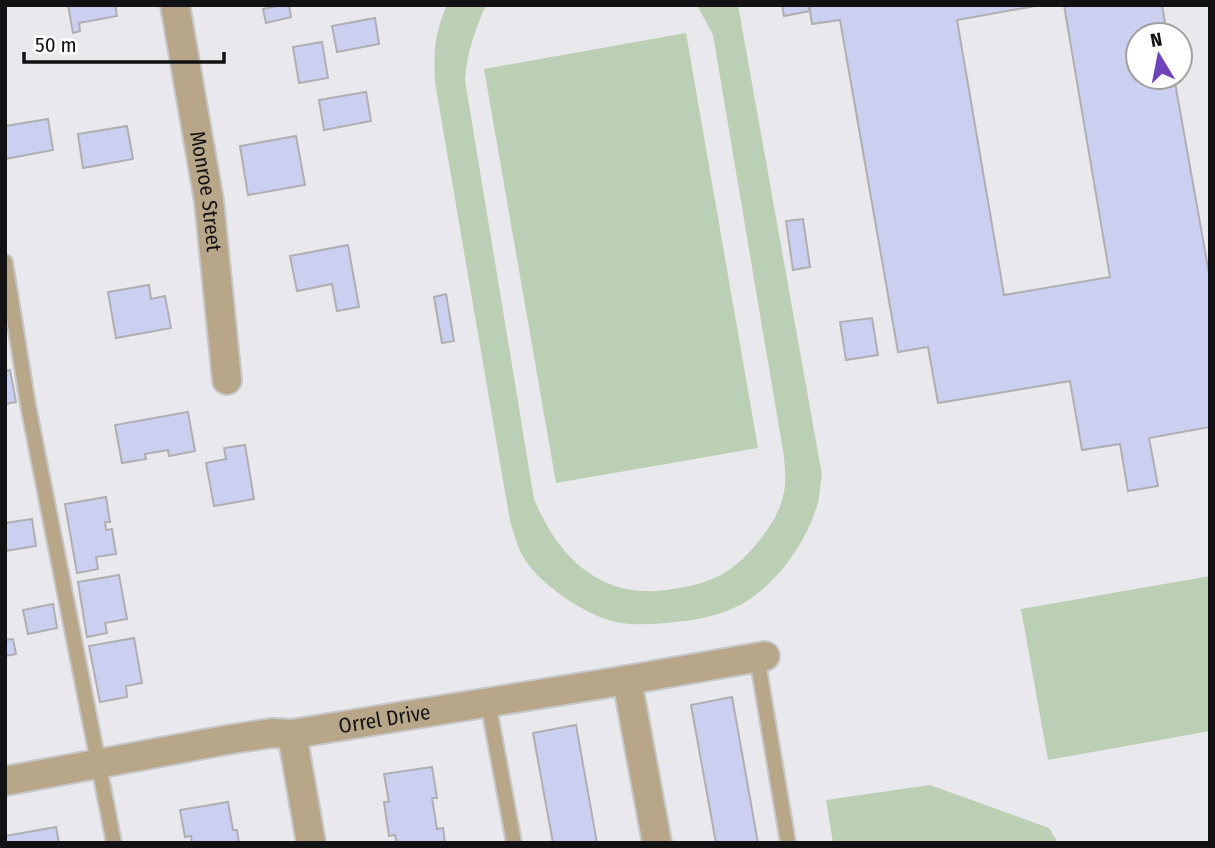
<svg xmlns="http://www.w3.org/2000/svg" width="1215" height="848" font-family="'Fira Sans Condensed',sans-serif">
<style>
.green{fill:#bbcfb4}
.building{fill:#ccd0f0;stroke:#afafb3;stroke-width:2}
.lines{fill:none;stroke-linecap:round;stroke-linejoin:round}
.lane-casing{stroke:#c7c7ca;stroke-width:18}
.street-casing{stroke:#c7c7ca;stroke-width:32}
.lane{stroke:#b8a688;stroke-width:14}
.street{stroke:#b8a688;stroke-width:28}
.labels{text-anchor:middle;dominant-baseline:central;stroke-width:6;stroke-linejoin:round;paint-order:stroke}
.street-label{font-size:21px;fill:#121214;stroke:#fff}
</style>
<rect width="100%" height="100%" fill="#e9e9ed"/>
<g class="green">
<path d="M447,5H486C475,30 467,52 465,80L534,499C549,534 569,565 605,582C626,592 651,593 673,589C715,583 737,570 762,537C770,526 779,513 782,500C787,485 785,471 784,457L713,35L697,5H738L822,475C820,485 820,496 817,506C807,538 785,572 758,593C738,610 710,618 685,621C665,623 641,626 621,623C588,618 534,582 520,551C516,541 513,531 510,521L435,82C433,54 435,31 447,5Z"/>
<path d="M686,33L758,448L556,483L484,69Z"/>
<path d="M1210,576V731L1048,760L1021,609Z"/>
<path d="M930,785L1049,828L1058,843H833L826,800Z"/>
</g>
<g class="building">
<path d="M68,5H115L117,16L79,23L80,31L73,33Z"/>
<path d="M281,5H289L291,17L266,23L263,9Z"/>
<path d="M782,5H808L810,11L784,16Z"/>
<path d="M809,5H1041L957,20L1004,295L1110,277L1064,5H1162L1167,35H1138V77H1174L1210,279V427L1149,438L1158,486L1128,491L1120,444L1082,450L1070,381L938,403L928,347L898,352L840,20L812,24Z"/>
<path d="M375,18L379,44L337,52L332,26Z"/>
<path d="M322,42L328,78L299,83L293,47Z"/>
<path d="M366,92L371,121L324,130L319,100Z"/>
<path d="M48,119L53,150L5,159V126Z"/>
<path d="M127,126L133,159L83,168L78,134Z"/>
<path d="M296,136L305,185L248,195L240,146Z"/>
<path d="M803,219L810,267L793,270L786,221Z"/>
<path d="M348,245L359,307L337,311L332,284L297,291L290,256Z"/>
<path d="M149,285L151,299L165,296L171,328L116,338L108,292Z"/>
<path d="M446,294L454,341L442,343L434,297Z"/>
<path d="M872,318L878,355L846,360L840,322Z"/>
<path d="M10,370L16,402L5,404V371Z"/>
<path d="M188,412L195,451L169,456L168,450L145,454L146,459L122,463L115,425Z"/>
<path d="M245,445L254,499L214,506L206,463L226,459L224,448Z"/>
<path d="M106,497L110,522H105L106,530L112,529L116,554L96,557L98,569L77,573L65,504Z"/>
<path d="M32,519L36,546L5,551V523Z"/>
<path d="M119,575L127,619L105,623L107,633L87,637L78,582Z"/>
<path d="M53,604L57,628L28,634L23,610Z"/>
<path d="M134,638L142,683L126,686L127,697L100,702L89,646Z"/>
<path d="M13,639L16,654L5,656V640Z"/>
<path d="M732,697L758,843H716L691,705Z"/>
<path d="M576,725L597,843H553L533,733Z"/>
<path d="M432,767L437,798H432L437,829L443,828L445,843H397L395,835L389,836L384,802H389L384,774Z"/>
<path d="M228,802L233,830H237L239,843H192L191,836L185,837L180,810Z"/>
<path d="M56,827L59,843H5V836Z"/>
</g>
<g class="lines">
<g class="lane-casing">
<g id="lane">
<path d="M5,262L28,405L114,843"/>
<path d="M757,657L788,843"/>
<path d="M488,702L514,843"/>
</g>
</g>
<g class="street-casing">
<g id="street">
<path id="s1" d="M175,5L209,201L227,380"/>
<path d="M627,680L657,843"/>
<path d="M292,734L311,843"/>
<path id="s2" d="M5,781L226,740L272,733L292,734L627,680L765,656"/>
</g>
</g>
<use href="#lane" class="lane"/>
<use href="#street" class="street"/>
</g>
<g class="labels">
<g class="street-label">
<text stroke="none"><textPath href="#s1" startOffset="189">Monroe Street</textPath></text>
<text stroke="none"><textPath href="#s2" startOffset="385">Orrel Drive</textPath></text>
</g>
</g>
<rect width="1215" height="848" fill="none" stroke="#121214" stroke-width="14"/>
<g transform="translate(1159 56) rotate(350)"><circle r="33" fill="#ffffff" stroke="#a0a0a1" stroke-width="2"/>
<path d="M0-5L12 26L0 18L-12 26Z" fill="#6e44bc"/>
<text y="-10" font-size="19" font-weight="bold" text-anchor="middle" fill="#121214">N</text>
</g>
<path d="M24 52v10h200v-10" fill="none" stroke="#121214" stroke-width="3.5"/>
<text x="35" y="52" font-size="21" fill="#121214" stroke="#ffffff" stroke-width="5" paint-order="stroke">50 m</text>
</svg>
